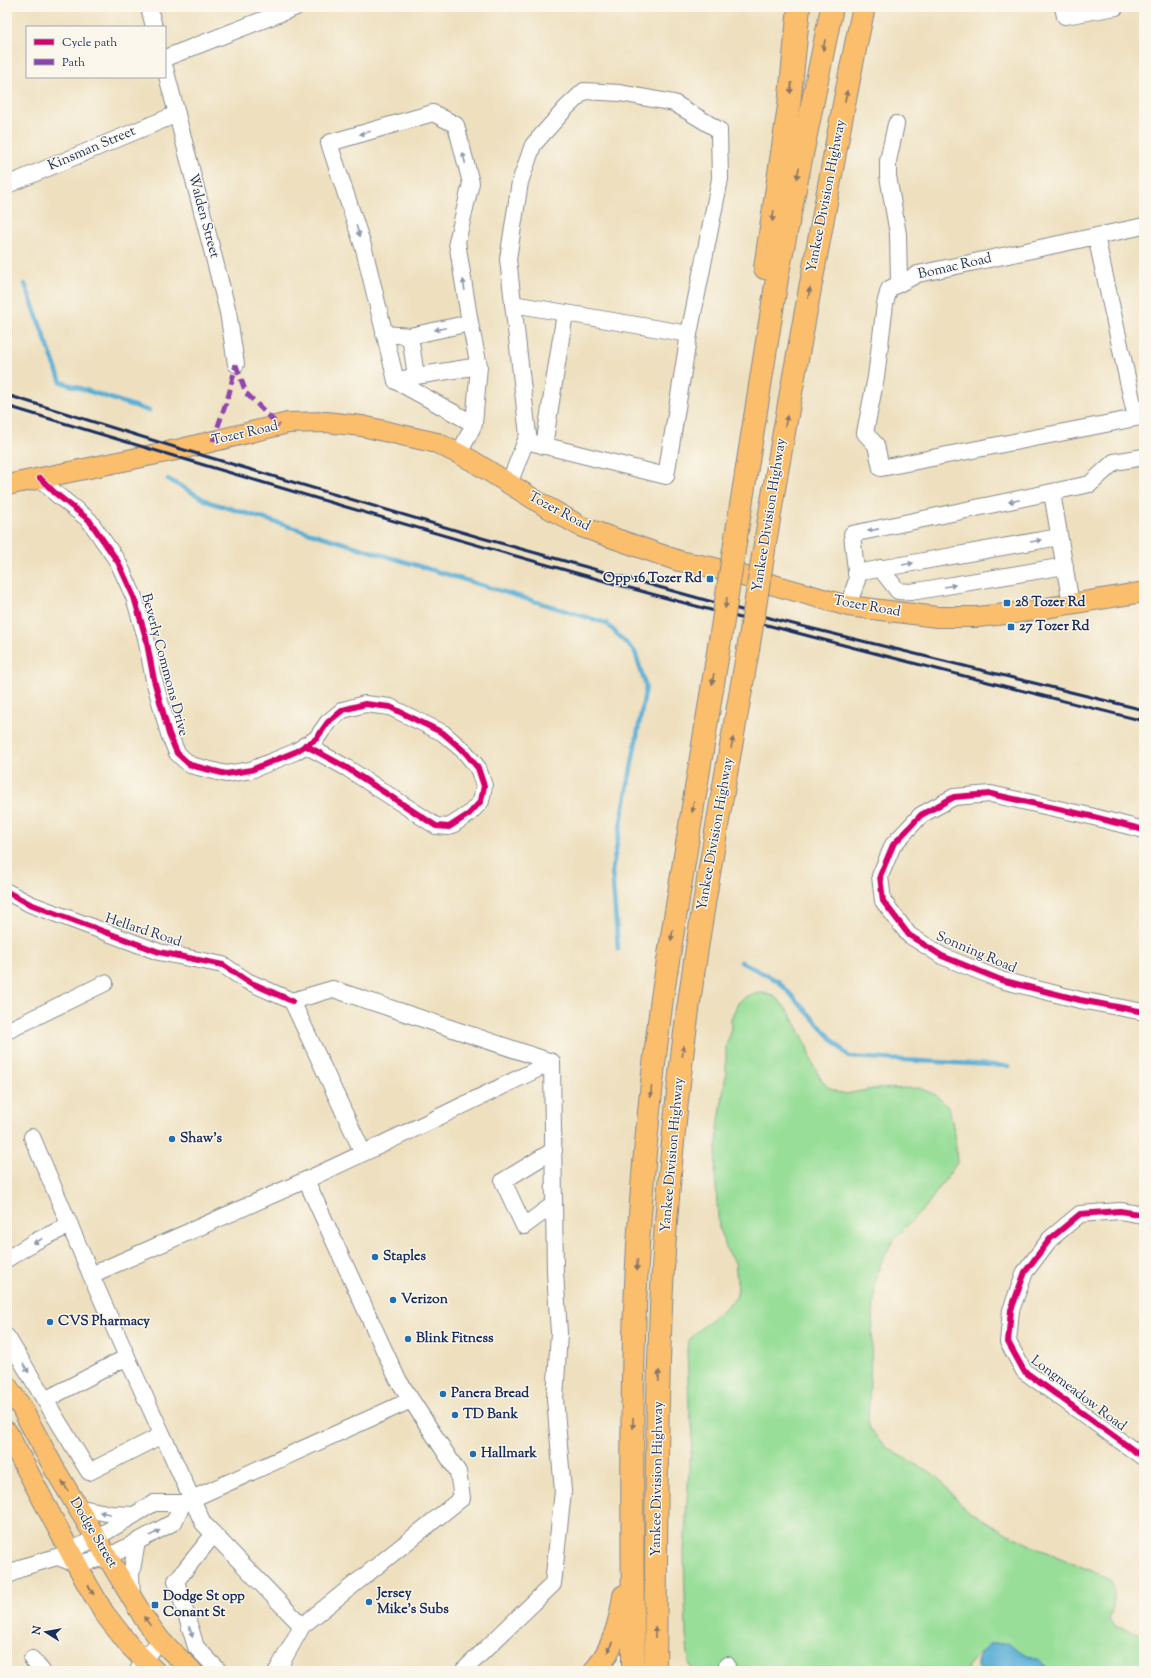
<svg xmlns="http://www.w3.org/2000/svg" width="1151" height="1678" font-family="'Sorts Mill Goudy',serif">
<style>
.green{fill:#98de98;stroke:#5a867b}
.water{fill:#59add5;stroke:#3a6e9a}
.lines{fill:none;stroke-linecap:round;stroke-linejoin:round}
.stream{stroke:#59add5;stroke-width:4.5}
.minor-casing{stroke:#84888e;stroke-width:18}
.major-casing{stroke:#84888e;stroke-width:22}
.highway-casing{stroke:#84888e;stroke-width:24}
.minor{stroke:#fff;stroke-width:16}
.major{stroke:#fabe6d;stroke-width:20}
.highway{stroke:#fabe6d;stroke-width:22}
.rail{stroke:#1b2f5e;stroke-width:3}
.highway-bridge-casing{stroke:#84888e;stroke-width:24;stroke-linecap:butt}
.highway-bridge{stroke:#fabe6d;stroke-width:22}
.quiet{stroke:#8e44ad;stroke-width:5;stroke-dasharray:10 5;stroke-linecap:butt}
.cycleway-casing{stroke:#fbf7ec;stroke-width:8}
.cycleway{stroke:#d6006c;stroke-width:6}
.oneway{fill:#8a7666}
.oneway2{fill:#8d97ae}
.poi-dot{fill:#1f6fb2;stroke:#fbf7ec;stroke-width:1.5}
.labels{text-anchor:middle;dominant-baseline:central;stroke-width:3;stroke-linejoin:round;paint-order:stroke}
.street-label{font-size:14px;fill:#1b2f5e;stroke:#fbf7ec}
.poi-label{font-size:14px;font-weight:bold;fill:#1b2f5e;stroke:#fbf7ec;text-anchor:start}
</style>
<rect width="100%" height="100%" fill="#fbf7ec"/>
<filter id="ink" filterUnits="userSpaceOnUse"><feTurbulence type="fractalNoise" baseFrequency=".025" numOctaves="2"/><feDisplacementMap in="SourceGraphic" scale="8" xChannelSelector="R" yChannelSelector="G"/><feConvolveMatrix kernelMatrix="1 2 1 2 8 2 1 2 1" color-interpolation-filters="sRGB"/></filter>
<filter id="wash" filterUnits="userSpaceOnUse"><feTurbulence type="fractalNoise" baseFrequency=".012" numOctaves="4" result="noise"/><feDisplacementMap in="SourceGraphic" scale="16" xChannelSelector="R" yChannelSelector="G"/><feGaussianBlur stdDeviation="0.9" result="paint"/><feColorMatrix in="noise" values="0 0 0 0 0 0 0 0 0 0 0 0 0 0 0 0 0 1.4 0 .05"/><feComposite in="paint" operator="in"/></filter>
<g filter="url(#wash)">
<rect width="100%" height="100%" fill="#eee0bf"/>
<path class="green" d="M762,993L771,995L779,1000L791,1015L808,1047L813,1065L822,1081L828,1087L837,1092L846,1094L873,1089L919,1088L936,1095L949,1108L955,1135L957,1163L925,1208L893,1240L880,1265L875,1282L868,1420L870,1429L882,1443L889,1449L937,1476L961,1504L968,1510L999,1529L1032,1546L1108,1578C1119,1594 1113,1604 1109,1621L1116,1627L1144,1634V1671H1031L997,1653L979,1654L968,1666L967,1671H692L689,1662L686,1635L684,1552L689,1469L693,1433L689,1406L687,1350L689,1341L694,1334L736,1298L738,1289L735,1262L729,1255L719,1229L715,1174L718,1128L726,1074V1046L731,1028V1019L738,1003L745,997L753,994Z"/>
<path class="water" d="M1008,1643L1023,1653L1040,1660L1049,1671H978C974,1659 981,1653 989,1644Z"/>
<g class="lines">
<g class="stream">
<path d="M25,284L61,382L149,411"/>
<path d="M168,479L209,502L606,623L635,652L646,687L612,871L618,949"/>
<path d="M741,962L778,981L849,1057L1008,1066"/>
</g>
</g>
</g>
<g filter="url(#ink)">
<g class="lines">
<g class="minor-casing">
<g id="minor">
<path d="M149,7L154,27"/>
<path d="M1063,7L1065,16L1116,7"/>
<path d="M165,58L296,7"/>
<path d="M165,68L228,312L236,364"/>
<path d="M896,124L888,161V176L898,234L899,283"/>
<path d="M7,185L177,114"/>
<path d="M1096,236L1136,418L881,468L876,445L865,433L876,377L885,304L889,289L918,274L1144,226"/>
<path d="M513,304L689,334L666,476L526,441"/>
<path d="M384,334L410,336L470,323"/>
<path d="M410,336L416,376"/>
<path d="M396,381L416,376L479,366"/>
<path d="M544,446L565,313"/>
<path d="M459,454L474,424L479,366L470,323L457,242L471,183L456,125L433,113L329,143L364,249L396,381L474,424"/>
<path d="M40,478L55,493L89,520L118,562L134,597L146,638L154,680L169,734L177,753L190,765L226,774L251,770L295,752L316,739L328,722L343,710L365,704L390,707L443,733L465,752L478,768L484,786L481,801L469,814L449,827L436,826L347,768L305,745"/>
<path d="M509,484L528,435L508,259L520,182L533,145L566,108L584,91L620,93L674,103L719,130L720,179L689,334"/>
<path d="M1052,493L1071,604"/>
<path d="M880,568L898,591L911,592L1065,566"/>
<path d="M856,573L1059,537"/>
<path d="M848,606L857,580L852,534L1090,484L1114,462L1144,457"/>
<path d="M1144,830L1090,816L991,794L954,797L921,815L893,845L880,876L883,901L909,935L942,956L1001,980L1080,1000L1144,1012"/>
<path d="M7,892L30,904L159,952L223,965L247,981L292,1001"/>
<path d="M7,1031L105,983"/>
<path d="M32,1137L91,1275"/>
<path d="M554,1150L503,1181L524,1226L554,1204"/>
<path d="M306,1180C388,1142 470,1102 552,1062L333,989L292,1001L363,1153"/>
<path d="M1144,1215L1120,1211L1080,1214L1050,1239L1025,1272L1011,1310L1008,1342L1024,1371L1144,1458"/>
<path d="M7,1259L34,1242L70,1225"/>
<path d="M7,1337L45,1400"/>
<path d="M127,1357L45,1400L89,1472L162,1435"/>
<path d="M183,1503L411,1400"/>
<path d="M77,1507L111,1514L134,1515"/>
<path d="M214,1534L176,1581L196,1647L218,1670L217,1671"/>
<path d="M7,1576L23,1567L60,1556L96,1538L154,1503H183L174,1522L108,1557L76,1564L58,1557"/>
<path d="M132,1598L131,1575L137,1542"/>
<path d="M32,1659L42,1671"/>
<path d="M138,1671L143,1659L161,1641"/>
<path d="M277,1671L302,1626L462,1498L458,1472L397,1378L306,1180L91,1275L135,1375L203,1523L302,1626"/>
<path d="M463,1671L553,1584L563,1491L555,1399L559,1333L555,1272L552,1062"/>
<path d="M726,1671L727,1665"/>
</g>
</g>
<g class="major-casing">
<g id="major">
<path d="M7,485L181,449L288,423L326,422L362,426L437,443L471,460L545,506L582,527L679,561L711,567L848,606L937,617H977L1015,613L1144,592"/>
<path d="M7,1386L20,1405L54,1468L144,1618L161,1641L192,1671"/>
<path d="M7,1432L86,1582L104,1613L129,1645L155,1671"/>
</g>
</g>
<g class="highway-casing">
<g id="highway">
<path d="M765,268L789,106L799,7"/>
<path d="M736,537L778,272L832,7"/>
<path d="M763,556C780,449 800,342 820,235C834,159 847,82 864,7"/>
<path d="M595,1671C613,1649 620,1623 624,1596"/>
<path d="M633,1671C633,1542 630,1413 636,1285C640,1189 650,1093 662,998L720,640"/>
<path d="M655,1671C657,1522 655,1371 666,1222C672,1147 679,1071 690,996C706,880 728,765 748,650"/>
</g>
</g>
<use href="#minor" class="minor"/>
<use href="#major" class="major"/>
<use href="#highway" class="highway"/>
<g class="rail">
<path d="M7,395L181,449L482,538L781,621L1144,710"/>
<path d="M7,406C196,463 386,520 576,573C764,626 954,674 1144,721"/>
</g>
<g class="highway-bridge-casing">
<g id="highway-bridge">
<path d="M720,640L736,537"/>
<path d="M748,650L763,556"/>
</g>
</g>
<use href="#highway-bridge" class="highway-bridge"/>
<g class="quiet">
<path d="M236,365L246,393L279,426"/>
<path d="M213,441L229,394L236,364"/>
</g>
<g class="cycleway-casing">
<g id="cycleway">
<path d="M40,478L55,493L89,520L118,562L134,597L146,638L154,680L169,734L177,753L190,765L226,774L251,770L295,752L316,739L328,722L343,710L365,704L390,707L443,733L465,752L478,768L484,786L481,801L469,814L449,827L436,826L347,768L305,745"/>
<path d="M1144,830L1090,816L991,794L954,797L921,815L893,845L880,876L883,901L909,935L942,956L1001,980L1080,1000L1144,1012"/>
<path d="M7,892L30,904L159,952L223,965L247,981L292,1001"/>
<path d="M1144,1215L1120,1211L1080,1214L1050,1239L1025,1272L1011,1310L1008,1342L1024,1371L1144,1458"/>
</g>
</g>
<use href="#cycleway" class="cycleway"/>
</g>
<defs><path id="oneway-solid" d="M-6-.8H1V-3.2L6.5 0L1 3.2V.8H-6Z"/></defs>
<g class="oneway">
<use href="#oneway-solid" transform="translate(824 45) rotate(101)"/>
<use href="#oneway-solid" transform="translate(791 88) rotate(96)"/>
<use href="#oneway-solid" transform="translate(846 96) rotate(-79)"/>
<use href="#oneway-solid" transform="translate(798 173) rotate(101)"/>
<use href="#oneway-solid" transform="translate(773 216) rotate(98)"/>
<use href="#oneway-solid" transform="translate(809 293) rotate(-80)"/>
<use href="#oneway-solid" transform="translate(786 421) rotate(-80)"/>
<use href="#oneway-solid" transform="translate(726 603) rotate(99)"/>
<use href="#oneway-solid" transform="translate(713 679) rotate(99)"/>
<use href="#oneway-solid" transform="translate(732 743) rotate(-80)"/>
<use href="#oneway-solid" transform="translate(693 807) rotate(99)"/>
<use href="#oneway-solid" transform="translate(672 935) rotate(99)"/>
<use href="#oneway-solid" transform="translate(683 1051) rotate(-83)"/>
<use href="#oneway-solid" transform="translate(651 1092) rotate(95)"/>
<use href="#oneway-solid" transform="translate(637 1265) rotate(94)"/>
<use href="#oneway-solid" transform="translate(659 1376) rotate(-88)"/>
<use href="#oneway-solid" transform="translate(633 1423) rotate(90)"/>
<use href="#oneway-solid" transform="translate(65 1486) rotate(-121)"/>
<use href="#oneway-solid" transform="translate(91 1590) rotate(59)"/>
<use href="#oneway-solid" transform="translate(147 1621) rotate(-126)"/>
<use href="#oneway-solid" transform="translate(655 1632) rotate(-89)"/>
<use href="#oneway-solid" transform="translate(610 1647) rotate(115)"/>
</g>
<g class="oneway2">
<use href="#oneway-solid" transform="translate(365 133) rotate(164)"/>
<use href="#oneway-solid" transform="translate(464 158) rotate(-104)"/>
<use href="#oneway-solid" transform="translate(358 231) rotate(72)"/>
<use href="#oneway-solid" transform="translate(464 285) rotate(-99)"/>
<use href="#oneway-solid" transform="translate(440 329) rotate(168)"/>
<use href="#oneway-solid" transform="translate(1014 501) rotate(168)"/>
<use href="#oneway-solid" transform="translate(873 530) rotate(169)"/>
<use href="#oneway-solid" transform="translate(1036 541) rotate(-10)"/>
<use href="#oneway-solid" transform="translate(908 564) rotate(-10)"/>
<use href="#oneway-solid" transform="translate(950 586) rotate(-10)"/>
<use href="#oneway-solid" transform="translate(38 1241) rotate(152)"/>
<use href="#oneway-solid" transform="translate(26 1368) rotate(59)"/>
<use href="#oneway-solid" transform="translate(105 1513) rotate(-168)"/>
<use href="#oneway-solid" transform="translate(155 1533) rotate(-29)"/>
<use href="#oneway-solid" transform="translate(191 1632) rotate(73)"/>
</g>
</g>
<g class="poi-dot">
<rect x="706" y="575" width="8" height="8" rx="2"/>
<rect x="1003" y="599" width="8" height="8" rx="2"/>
<rect x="1007" y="623" width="8" height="8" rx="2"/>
<circle cx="172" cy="1139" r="4"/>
<circle cx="375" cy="1257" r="4"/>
<circle cx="393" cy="1300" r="4"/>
<circle cx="50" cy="1322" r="4"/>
<circle cx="408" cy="1339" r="4"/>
<circle cx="443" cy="1394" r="4"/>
<circle cx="455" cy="1415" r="4"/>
<circle cx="473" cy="1454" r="4"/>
<circle cx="369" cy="1602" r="4"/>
<rect x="151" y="1601" width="8" height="8" rx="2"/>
</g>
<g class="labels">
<g class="street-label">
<text transform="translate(92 149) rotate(-23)">Kinsman Street</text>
<text transform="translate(827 196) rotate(-79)">Yankee Division Highway</text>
<text transform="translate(203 216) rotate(75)">Walden Street</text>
<text transform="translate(955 267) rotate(-13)">Bomac Road</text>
<text transform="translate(245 434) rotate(-13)">Tozer Road</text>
<text transform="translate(559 512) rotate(28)">Tozer Road</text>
<text transform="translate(770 515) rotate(-81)">Yankee Division Highway</text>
<text transform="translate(867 607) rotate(10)">Tozer Road</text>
<text transform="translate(164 665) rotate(75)">Beverly Commons Drive</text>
<text transform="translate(716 834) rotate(-80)">Yankee Division Highway</text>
<text transform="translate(143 931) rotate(18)">Hellard Road</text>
<text transform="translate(976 953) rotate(23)">Sonning Road</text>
<text transform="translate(673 1155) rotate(-85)">Yankee Division Highway</text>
<text transform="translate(1078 1394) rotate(37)">Longmeadow Road</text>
<text transform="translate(658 1479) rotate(-89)">Yankee Division Highway</text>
<text transform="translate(93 1533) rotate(59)">Dodge Street</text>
</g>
<g class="poi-label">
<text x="702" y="579" text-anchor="end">Opp 16 Tozer Rd</text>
<text x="1015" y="603">28 Tozer Rd</text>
<text x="1019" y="627">27 Tozer Rd</text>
<text x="180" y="1139">Shaw's</text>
<text x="383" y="1257">Staples</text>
<text x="401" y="1300">Verizon</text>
<text x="58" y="1322">CVS Pharmacy</text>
<text x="416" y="1339">Blink Fitness</text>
<text x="451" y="1394">Panera Bread</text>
<text x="463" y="1415">TD Bank</text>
<text x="481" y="1454">Hallmark</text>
<text x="377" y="1594">Jersey<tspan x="377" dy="16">Mike's Subs</tspan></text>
<text x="163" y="1597">Dodge St opp<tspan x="163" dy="16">Conant St</tspan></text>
</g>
</g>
<rect width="1151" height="1678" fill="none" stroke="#fbf7ec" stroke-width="24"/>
<rect x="26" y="26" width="140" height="52" fill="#fbf7ec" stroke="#a1a7b3"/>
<rect x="34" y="39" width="20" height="6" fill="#d6006c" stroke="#a1a7b3"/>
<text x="62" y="46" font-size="12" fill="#1b2f5e">Cycle path</text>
<rect x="34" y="59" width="20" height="6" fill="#8e44ad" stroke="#a1a7b3"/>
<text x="62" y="66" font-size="12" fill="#1b2f5e">Path</text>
<g transform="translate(46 1632) rotate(281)" stroke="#fbf7ec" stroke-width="3" paint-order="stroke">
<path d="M0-3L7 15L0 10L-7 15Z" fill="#1b2f5e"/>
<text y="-6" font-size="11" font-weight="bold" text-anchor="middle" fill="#1b2f5e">N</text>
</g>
</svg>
